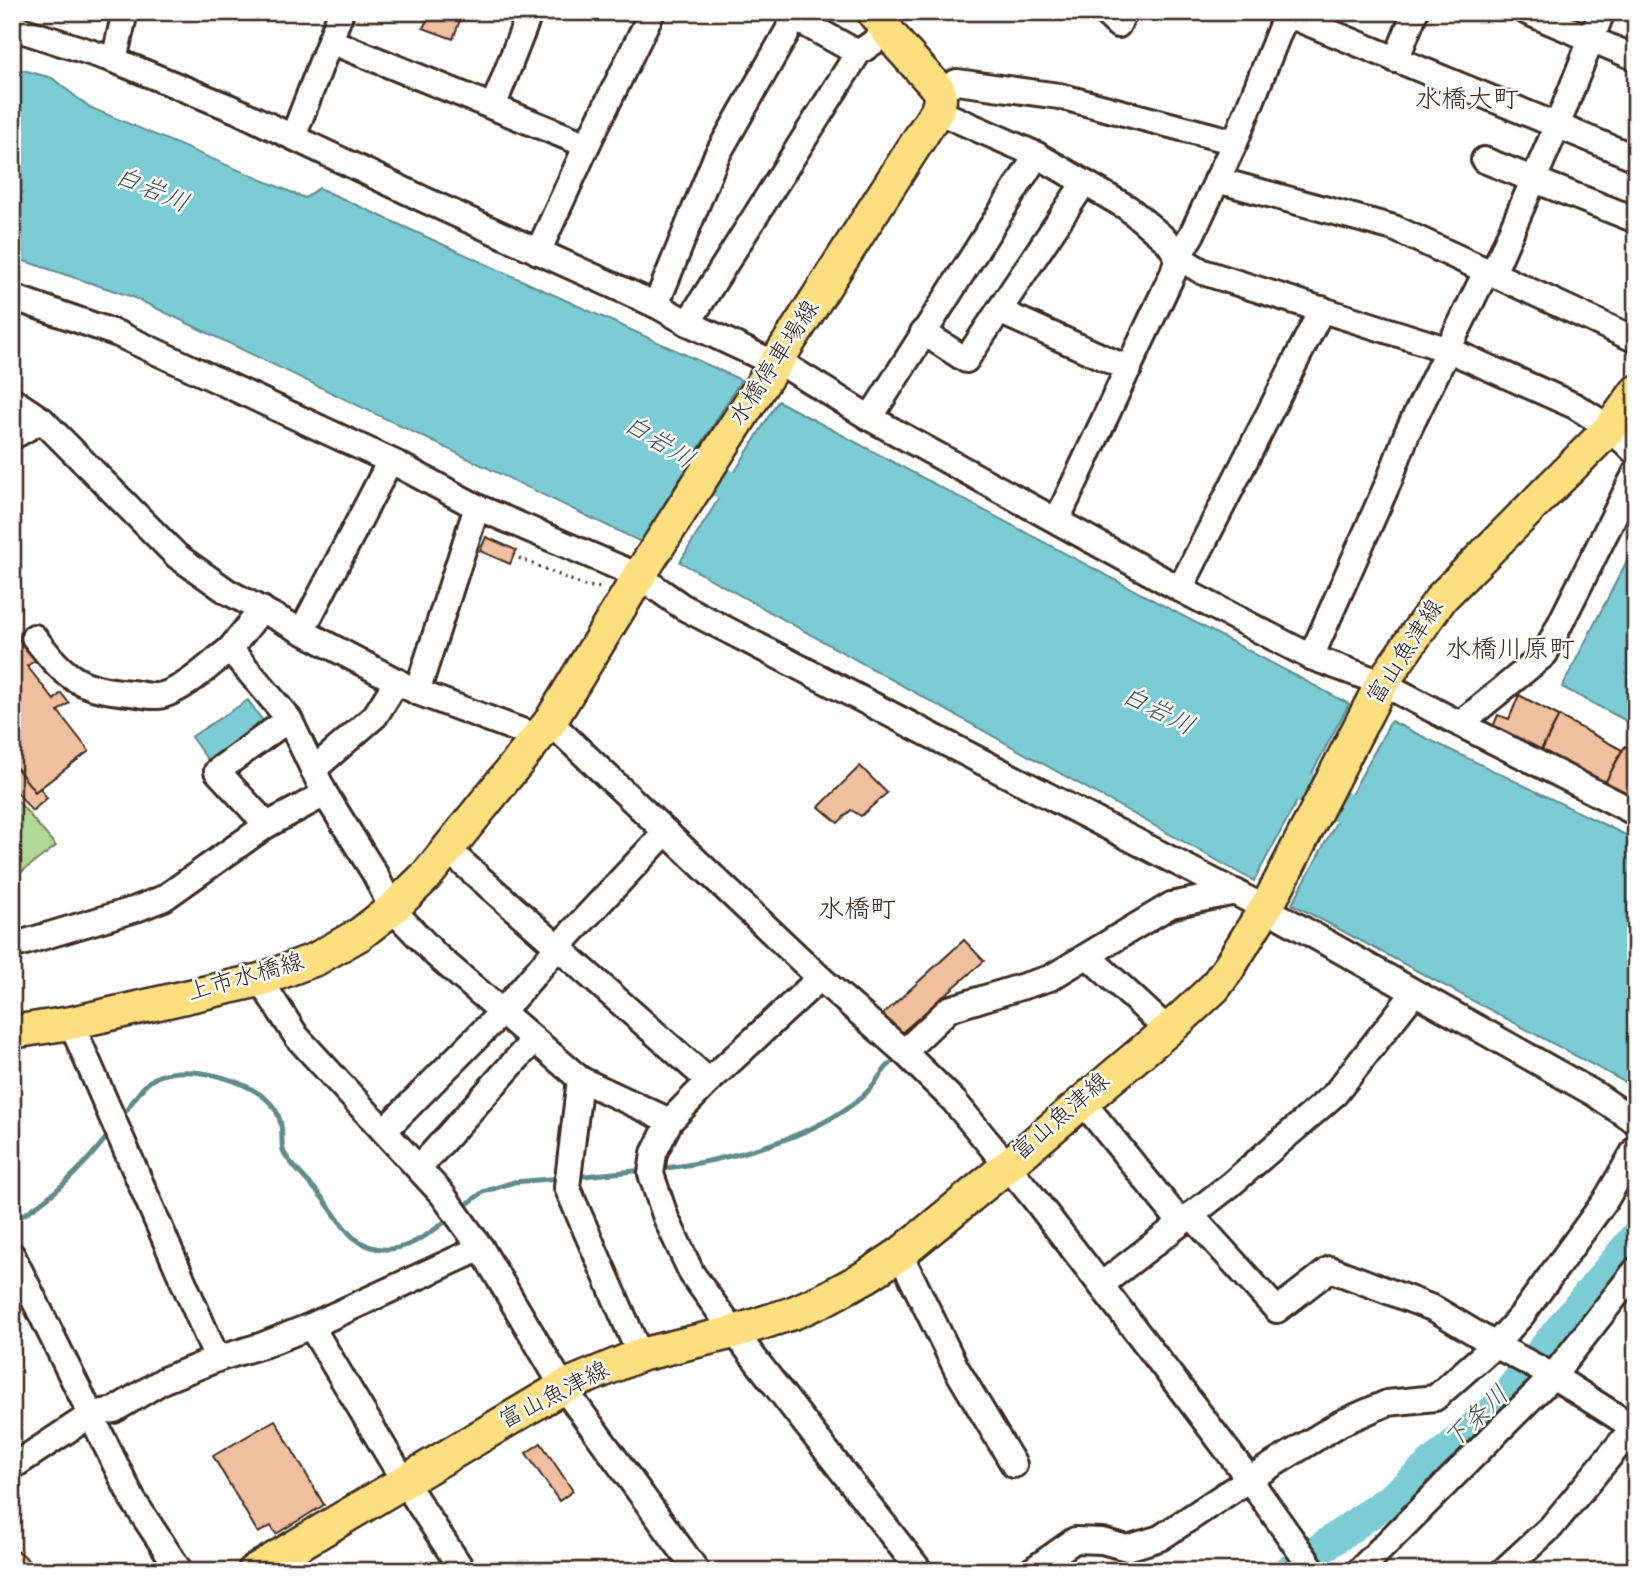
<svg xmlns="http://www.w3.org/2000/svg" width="1648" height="1583" font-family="Dekko,'Klee One',sans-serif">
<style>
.pitch{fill:#b1d996;stroke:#76825a;stroke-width:2}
.water{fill:#7bccd4;stroke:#618b8b;stroke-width:2}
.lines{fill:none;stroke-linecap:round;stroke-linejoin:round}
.stream{stroke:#618b8b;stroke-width:5}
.river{stroke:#7bccd4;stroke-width:32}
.building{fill:#efbf9f;stroke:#3b2a1e;stroke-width:2}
.minor-casing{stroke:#3b2a1e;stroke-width:30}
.major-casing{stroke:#3b2a1e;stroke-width:37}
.path{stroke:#3b2a1e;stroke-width:3.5;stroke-dasharray:2 5;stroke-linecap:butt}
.minor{stroke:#fff;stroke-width:24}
.major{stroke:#fedf80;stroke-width:32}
.labels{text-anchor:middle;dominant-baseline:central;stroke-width:5;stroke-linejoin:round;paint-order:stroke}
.street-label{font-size:24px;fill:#3b2a1e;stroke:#fff}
.neighbourhood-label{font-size:26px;fill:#3b2a1e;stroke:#fff}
.water-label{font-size:26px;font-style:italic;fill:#4e5b55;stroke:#fff}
</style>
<rect width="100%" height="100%" fill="#fff"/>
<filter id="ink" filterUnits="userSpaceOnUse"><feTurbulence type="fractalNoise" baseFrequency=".0143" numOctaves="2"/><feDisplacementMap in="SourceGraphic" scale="14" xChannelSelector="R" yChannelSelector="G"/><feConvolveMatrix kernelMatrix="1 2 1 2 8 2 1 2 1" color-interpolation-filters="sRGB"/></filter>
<g filter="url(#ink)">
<path class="pitch" d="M12,794L56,846L12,879Z"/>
<g class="water">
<path d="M12,67L52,78L89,107L305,198L319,188L741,380L641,542L133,297L12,257Z"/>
<path d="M778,401L1349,704L1254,881L680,562Z"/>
<path d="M1636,543V726L1562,687Z"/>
<path d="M248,700L265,724L210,763L191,737Z"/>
<path d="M1391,721L1636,840V1088L1292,904Z"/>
</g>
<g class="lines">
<g class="stream">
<path d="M1163,922L1193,913"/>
<path d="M120,1119C129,1108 138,1091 149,1082C178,1058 257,1080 275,1109C285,1126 280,1135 283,1150C286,1161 312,1185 320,1195C331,1208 341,1226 353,1237C388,1265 423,1240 452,1216"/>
<path d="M658,1169C721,1162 814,1139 863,1096C876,1085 883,1066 899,1057"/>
<path d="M574,1177L644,1170"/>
<path d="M462,1208L483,1192L514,1182L561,1178"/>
<path d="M12,1222C54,1197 80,1171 110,1133"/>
</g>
<g class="river">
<path d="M652,443L669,454L762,505"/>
<path d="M1268,769L1380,827"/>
<path d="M1289,1571L1393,1497L1494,1410L1636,1236"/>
</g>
</g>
<g class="building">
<path d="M411,12H463L453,39L423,28L427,20Z"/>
<path d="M486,537L516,550L510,564L480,551Z"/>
<path d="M19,639L36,660L27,666L54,700L61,693L69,703L58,711L89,751L35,792L12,762V644Z"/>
<path d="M1519,695L1559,716L1539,753L1492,729L1498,715L1509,719Z"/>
<path d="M1559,716L1622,750L1605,783L1542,750Z"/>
<path d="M1625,746L1636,751V800L1605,783Z"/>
<path d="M12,762L35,792L40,788L47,798L32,811L12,786Z"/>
<path d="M860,766L887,793L861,816L851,810L838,823L819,807Z"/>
<path d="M964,940L984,961L898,1036L880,1017Z"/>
<path d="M275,1420L324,1505L276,1534L271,1526L258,1533L213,1456Z"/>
<path d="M541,1443L573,1491L559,1501L526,1453Z"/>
</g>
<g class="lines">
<g class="minor-casing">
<g id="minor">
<path d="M1104,12L1118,25L1124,12"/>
<path d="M1527,12L1636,58"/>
<path d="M1286,14L1636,158"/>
<path d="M12,27L114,60L236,110L425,200L656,305L688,323L765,359L778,361L870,418L1180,589L1311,657L1382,683L1460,724L1545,654L1636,472"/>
<path d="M330,41L587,145"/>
<path d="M114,60L125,12"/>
<path d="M1396,60L1415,12"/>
<path d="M939,90L957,82L1059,96L1235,142"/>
<path d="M493,107L530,12"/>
<path d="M937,111L1037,155L1128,208L1168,242L1178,257L1203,272L1449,350L1575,406L1610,428L1636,453"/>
<path d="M293,137L341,12"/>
<path d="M1484,160L1636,220"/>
<path d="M1217,180L1394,228L1636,340"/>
<path d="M538,252L587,145L652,12"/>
<path d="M12,297L118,334L397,464L477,507L639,576L683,607L1265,908L1595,1094L1636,1122"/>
<path d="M656,305L716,157L795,18L858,53L888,32"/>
<path d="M999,311L1129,369"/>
<path d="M688,323L858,53"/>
<path d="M923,332L966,360L1084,183"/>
<path d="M12,400L42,420L177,556L228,592L417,692L540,738"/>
<path d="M870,418L1037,155"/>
<path d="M12,437L42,420"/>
<path d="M1057,520L1173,273L1178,257L1192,234L1235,142L1287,12"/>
<path d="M1180,589L1322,309"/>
<path d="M262,609L230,649L289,719L325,794L375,874L392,909L436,955L580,1079L670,1121"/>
<path d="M302,631L390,461"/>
<path d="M34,637C66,678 78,689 131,693C141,694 154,698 163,695C188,687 209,665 230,649"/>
<path d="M1311,657L1389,481L1407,433L1482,280L1493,273L1557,126L1602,12"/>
<path d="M417,692L477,507"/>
<path d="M550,722L820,978L904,1052L954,1101L1033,1197L1193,1405L1249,1479L1314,1571"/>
<path d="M1460,724L1636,813"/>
<path d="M313,770L375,716L397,681"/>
<path d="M267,825L325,794"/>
<path d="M448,850L709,1081"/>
<path d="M12,946L136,909L164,898L267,825L217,771L289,719"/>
<path d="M1088,956L1168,1030"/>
<path d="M820,978L709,1081L670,1121L654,1153L651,1174L666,1218L692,1274L734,1332L920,1571"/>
<path d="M260,980L297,1037L442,1194L481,1248L563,1387L697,1571"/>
<path d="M71,1023L217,1359"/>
<path d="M904,1052L949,1009L1050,978L1171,905L1236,892"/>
<path d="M580,1079L567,1187L640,1355"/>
<path d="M1082,1101L1181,1223"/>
<path d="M384,1131L501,1013L558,947L666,832"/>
<path d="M419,1168L533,1041"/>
<path d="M1191,1215L1277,1310L1330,1269L1435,1309L1495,1345L1553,1376L1636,1429"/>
<path d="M900,1254L956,1368L1014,1465"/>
<path d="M12,1255L133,1500L180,1571"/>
<path d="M1101,1285L1230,1185L1335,1094L1414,993"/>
<path d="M311,1326L404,1481L463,1571"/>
<path d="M12,1467L92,1414L114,1410L164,1380L217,1359L263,1345L311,1326L481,1248"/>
<path d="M1031,1571L1075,1540L1102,1541L1127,1548L1160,1538L1249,1479L1341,1423L1387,1403L1435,1398L1495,1345L1522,1315L1605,1201L1636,1148"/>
<path d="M1359,1571L1553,1376L1636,1270"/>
<path d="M1503,1571L1551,1527L1633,1428"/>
</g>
</g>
<g class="major-casing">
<g id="major">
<path d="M12,1032L71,1023L260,980L316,959L360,934L392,909L427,875L550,722L639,576L937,111L940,100L939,90L900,47L873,12"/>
<path d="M12,1568L14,1571"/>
<path d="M254,1571L563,1387L640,1355L734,1332L793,1313L825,1299L867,1276L900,1254L1007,1166L1176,1023L1214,988L1228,969L1272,897L1382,683L1442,597L1610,428L1636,392"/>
</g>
</g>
<path class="path" d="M519,558L585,586L604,588"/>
<use href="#minor" class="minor"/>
<use href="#major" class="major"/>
</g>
</g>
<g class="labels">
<g class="street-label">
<text transform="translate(776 364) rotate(-57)">水橋停車場線</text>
<text transform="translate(1407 653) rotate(-57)">富山魚津線</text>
<text transform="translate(246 979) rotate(-16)">上市水橋線</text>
<text transform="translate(1062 1118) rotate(-41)">富山魚津線</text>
<text transform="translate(555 1397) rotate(-27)">富山魚津線</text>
</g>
<g class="neighbourhood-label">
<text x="1467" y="101">水橋大町</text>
<text x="1510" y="651">水橋川原町</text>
<text x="857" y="911">水橋町</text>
</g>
<g class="water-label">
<text transform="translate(151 192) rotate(23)">白岩川</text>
<text transform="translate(658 444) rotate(32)">白岩川</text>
<text transform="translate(1157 713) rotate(27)">白岩川</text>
<text transform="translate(1478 1419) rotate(-44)">下条川</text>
</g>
</g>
<rect width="1648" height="1583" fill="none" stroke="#fff" stroke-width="42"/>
<rect x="21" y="21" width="1606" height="1541" fill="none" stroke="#3b2a1e" stroke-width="2.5" filter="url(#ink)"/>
</svg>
